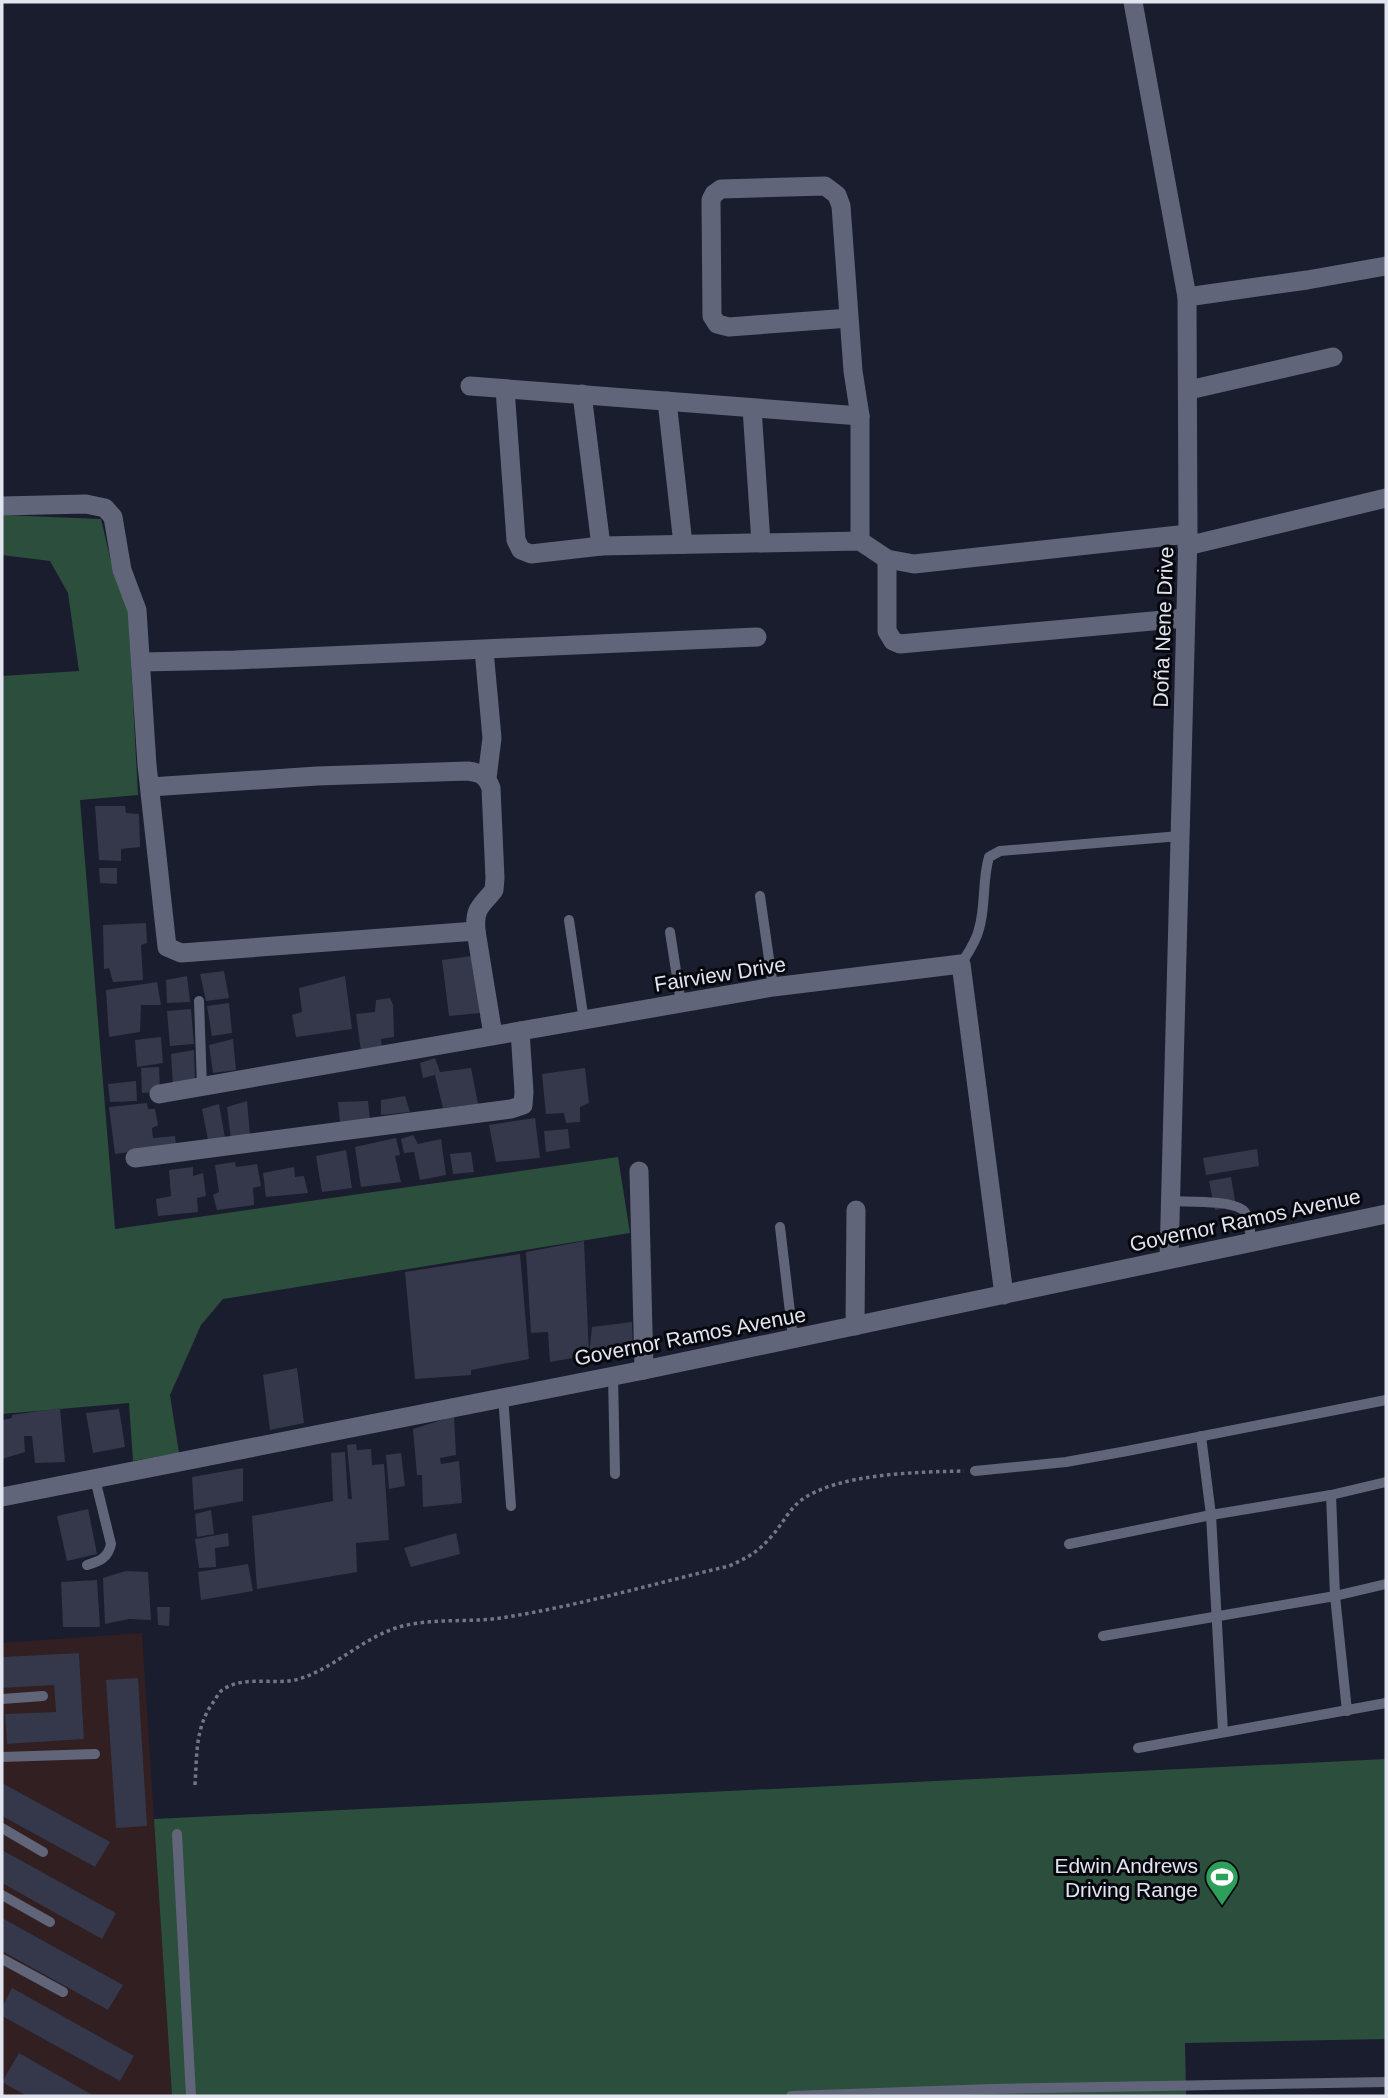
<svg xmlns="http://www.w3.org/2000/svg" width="1388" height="2098" font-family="Arial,sans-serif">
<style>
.education{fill:#321f21}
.green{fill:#2c4e3d}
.building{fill:#34384a}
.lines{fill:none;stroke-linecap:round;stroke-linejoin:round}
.path{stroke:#727583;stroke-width:3.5;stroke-dasharray:3.5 3.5;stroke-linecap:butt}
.service{stroke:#606579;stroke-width:10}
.minor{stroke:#606579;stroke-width:19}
.secondary{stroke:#606579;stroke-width:19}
.labels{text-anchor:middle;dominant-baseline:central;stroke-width:6;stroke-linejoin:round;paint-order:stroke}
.street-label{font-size:21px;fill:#e2e4f0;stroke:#06080e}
.poi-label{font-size:21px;fill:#e2e4f0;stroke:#06080e;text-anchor:end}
</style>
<rect width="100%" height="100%" fill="#1a1d2d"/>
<path class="education" d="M142,1633L172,2096H2V2016L120,2081L12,1989L2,2007V1951L108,2010L123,1985L2,1918V1883L102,1938L116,1913L2,1850V1816L95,1867L109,1842L2,1783V1679L3,1688L54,1685L56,1712L5,1715L7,1744L84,1739L79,1653L2,1657V1643Z"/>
<g class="green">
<path d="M2,515L101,519L113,570L128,608L138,795L80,800L115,1229L618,1157L630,1233L223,1299L201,1325L170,1395L179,1453L133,1461L129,1403L2,1414V676L79,671L68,593L50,561L2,555Z"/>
<path d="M1386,1759V2039L1185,2043L1186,2096H172L154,1819Z"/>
</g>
<g class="building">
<path d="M95,806H125L126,813L139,814L140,847L121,849V861L99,860Z"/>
<path d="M99,868H117V884L100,883Z"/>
<path d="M146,923L147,943L141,945L143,980L113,982L109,968L104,969L103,925Z"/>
<path d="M472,956L480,1013L449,1016L442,960Z"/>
<path d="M224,971L229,998L206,1001L200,974Z"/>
<path d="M187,976L190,1002L167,1003L166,980Z"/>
<path d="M345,976L352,1029L296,1037L292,1015L302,1012L299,988Z"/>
<path d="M157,982L161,1005H141L140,1032L109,1037L106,990Z"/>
<path d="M390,998L393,1005L394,1037L381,1039L382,1049L361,1051L356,1014L375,1012L376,1000Z"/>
<path d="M229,1003L232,1033L212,1036L207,1006Z"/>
<path d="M191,1009L194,1044L170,1046L167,1011Z"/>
<path d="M161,1037L163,1063L137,1067L135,1040Z"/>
<path d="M233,1039L236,1070L213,1073L209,1045Z"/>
<path d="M194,1050L195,1082L173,1086L171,1054Z"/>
<path d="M435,1058L440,1072L471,1068L478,1104L443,1108L435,1075L423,1078L420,1063Z"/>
<path d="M159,1067L160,1092L142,1093L141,1068Z"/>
<path d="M585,1068L589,1103L580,1107V1122L566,1123L564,1113L546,1114L542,1074Z"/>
<path d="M136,1081L137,1101L110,1102L108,1084Z"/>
<path d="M405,1096L410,1112L381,1115V1100Z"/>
<path d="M247,1101L250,1135L231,1139L227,1107Z"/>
<path d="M368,1101L370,1120L340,1123L338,1102Z"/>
<path d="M147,1103L148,1109H155L158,1125L152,1128L153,1138L175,1136L176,1146L115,1154L109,1107Z"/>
<path d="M219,1104L225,1138L208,1140L202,1109Z"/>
<path d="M535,1118L540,1158L496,1162L489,1125Z"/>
<path d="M568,1129L570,1148L546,1152L544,1131Z"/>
<path d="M413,1135L418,1144L441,1139L446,1175L420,1180L414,1152L404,1153L401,1139Z"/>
<path d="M396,1138L400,1155L395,1156L401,1182L361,1187L355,1147Z"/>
<path d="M1257,1149L1259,1166L1206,1175L1203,1158Z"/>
<path d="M346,1150L352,1188L322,1192L316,1156Z"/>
<path d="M471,1152L474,1172L453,1174L450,1154Z"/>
<path d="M235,1162L236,1167L257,1164L261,1186L253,1188L254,1205L217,1210L213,1195L219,1192L215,1165Z"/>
<path d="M193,1167V1176L203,1173L206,1196L197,1198L198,1212L158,1216L156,1199L171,1196L169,1170Z"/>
<path d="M294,1167L295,1177L304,1176L308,1193L266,1197L263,1173Z"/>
<path d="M1231,1177L1236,1206L1215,1210L1209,1181Z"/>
<path d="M584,1241L589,1355L550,1362L548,1332L531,1333L526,1252Z"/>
<path d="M520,1254L529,1359L471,1370V1375L415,1379L405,1272Z"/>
<path d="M632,1322L633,1350L589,1355L592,1327Z"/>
<path d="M297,1368L304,1423L270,1430L263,1375Z"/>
<path d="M60,1408L65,1462L35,1463L32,1436H24L25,1452L2,1459V1420L12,1418V1415Z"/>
<path d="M119,1409L125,1447L93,1453L86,1413Z"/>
<path d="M454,1416L456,1455L440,1458L441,1464L459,1461L462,1503L423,1507L422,1475H417L413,1429Z"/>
<path d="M356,1444L357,1450L371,1449L372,1465L384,1464L389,1540L356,1543L357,1572L257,1589L252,1516L333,1501L331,1453L345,1452L348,1499H352L347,1445Z"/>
<path d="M401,1453L405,1486L389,1489L386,1455Z"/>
<path d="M243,1468V1501L194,1510L192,1477Z"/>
<path d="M88,1509L97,1554L67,1561L57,1516Z"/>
<path d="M211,1510L214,1534L197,1537L195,1514Z"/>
<path d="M228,1533L229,1546L215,1548L216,1567L199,1568L195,1539Z"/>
<path d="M456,1533L460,1554L411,1567L404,1548Z"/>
<path d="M248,1564L253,1591L201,1600L198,1572Z"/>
<path d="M126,1571L148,1572L151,1620L129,1619L105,1624L103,1578Z"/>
<path d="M97,1580L100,1627H63L61,1582Z"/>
<path d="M157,1607H170L169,1626L158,1625Z"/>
<path d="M79,1653L84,1739L7,1744L5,1714L56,1712L54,1685L2,1688V1657Z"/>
<path d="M138,1678L147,1826L116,1828L106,1680Z"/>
<path d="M2,1783L110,1842L95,1867L2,1816Z"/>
<path d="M2,1850L116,1913L102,1939L2,1883Z"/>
<path d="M2,1918L123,1985L108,2010L2,1951Z"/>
<path d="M12,1988L134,2056L120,2081L2,2016V2007Z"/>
<path d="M19,2053L94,2096H27L2,2082Z"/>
</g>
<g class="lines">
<path class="path" d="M195,1785C197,1756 195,1729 212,1704C215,1700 218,1694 221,1691C243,1674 274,1686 299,1679C338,1667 367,1633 407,1625C440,1618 474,1623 507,1617C582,1605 656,1583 729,1566C745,1559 758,1552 769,1539C781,1527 787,1512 800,1501C837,1473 919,1472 964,1471"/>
<g class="service">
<path d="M760,896L773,987"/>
<path d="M569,920L584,1021"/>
<path d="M670,932L681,1003"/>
<path d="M961,964C968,953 976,942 979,929C986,906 982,880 989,857L1000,851L1180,836"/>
<path d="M199,1001L202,1087"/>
<path d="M1171,1201C1187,1202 1231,1200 1243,1210C1250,1216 1250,1233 1251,1242"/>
<path d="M780,1227L793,1338"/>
<path d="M613,1375L615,1474"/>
<path d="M503,1396L511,1506"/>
<path d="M1201,1436L1211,1515L1223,1732"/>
<path d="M975,1471L1066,1462L1127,1451L1386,1400"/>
<path d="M1331,1495L1335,1596L1347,1711"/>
<path d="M1069,1544L1211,1515L1331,1495L1386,1482"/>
<path d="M87,1565C100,1561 108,1558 111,1544L95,1479"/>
<path d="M1103,1636L1335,1596L1386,1584"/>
<path d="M2,1699L43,1696"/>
<path d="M1138,1748L1386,1703"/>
<path d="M2,1757L95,1754"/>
<path d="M2,1828L43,1852"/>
<path d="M177,1834L191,2096"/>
<path d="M2,1895L50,1922"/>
<path d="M2,1959L63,1992"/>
<path d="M791,2096L993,2089L1386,2082"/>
</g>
<g class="minor">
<path d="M1133,2L1187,297L1188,534L1169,1259"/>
<path d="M1187,297L1307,280L1386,266"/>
<path d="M849,318L729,327L717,324L712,316L711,200L714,194L721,189L825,186L837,195L841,206L853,371L860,416V541"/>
<path d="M470,386L860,416"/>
<path d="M505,389L516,540L521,550L531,554L601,546L860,541L887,559L914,564L1188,534"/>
<path d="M1189,390L1333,357"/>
<path d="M582,394L601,546"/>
<path d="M667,401L683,544"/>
<path d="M752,408L761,543"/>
<path d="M2,506L86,504L105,508L113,517L122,570L137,610L147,765L167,947L181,953L476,931L493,1035"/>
<path d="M1187,546L1386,498"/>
<path d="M887,559V631L893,641L900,644L1185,618"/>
<path d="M484,650L492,738L487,778"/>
<path d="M142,662L235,660L757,637"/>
<path d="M150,787L317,776L468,771C481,773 486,775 491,788L495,878L494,890C481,907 474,907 476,931"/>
<path d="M159,1094L773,987L961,964L1004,1295"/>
<path d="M135,1158L511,1109L523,1105L524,1092L520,1031"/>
<path d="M639,1171L644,1370"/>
<path d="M855,1326L856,1210"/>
</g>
<path class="secondary" d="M2,1497L644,1370L1386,1214"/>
</g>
<defs>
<g id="stadium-pin" transform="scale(1.75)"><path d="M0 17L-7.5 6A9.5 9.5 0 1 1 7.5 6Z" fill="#2e9e5b" stroke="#06080e"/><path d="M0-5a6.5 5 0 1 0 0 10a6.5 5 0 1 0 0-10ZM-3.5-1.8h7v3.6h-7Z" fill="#fff"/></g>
</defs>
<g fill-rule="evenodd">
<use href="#stadium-pin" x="1222" y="1877"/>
</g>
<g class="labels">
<g class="street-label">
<text transform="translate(1163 627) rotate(-88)">Doña Nene Drive</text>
<text transform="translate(720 974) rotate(-9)">Fairview Drive</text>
<text transform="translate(1245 1220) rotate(-12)">Governor Ramos Avenue</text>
<text transform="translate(690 1336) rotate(-11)">Governor Ramos Avenue</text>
</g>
<g class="poi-label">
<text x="1198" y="1865">Edwin Andrews<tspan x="1198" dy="24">Driving Range</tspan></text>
</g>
</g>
<rect width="1388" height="2098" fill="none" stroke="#e2e4f0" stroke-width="7"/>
</svg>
